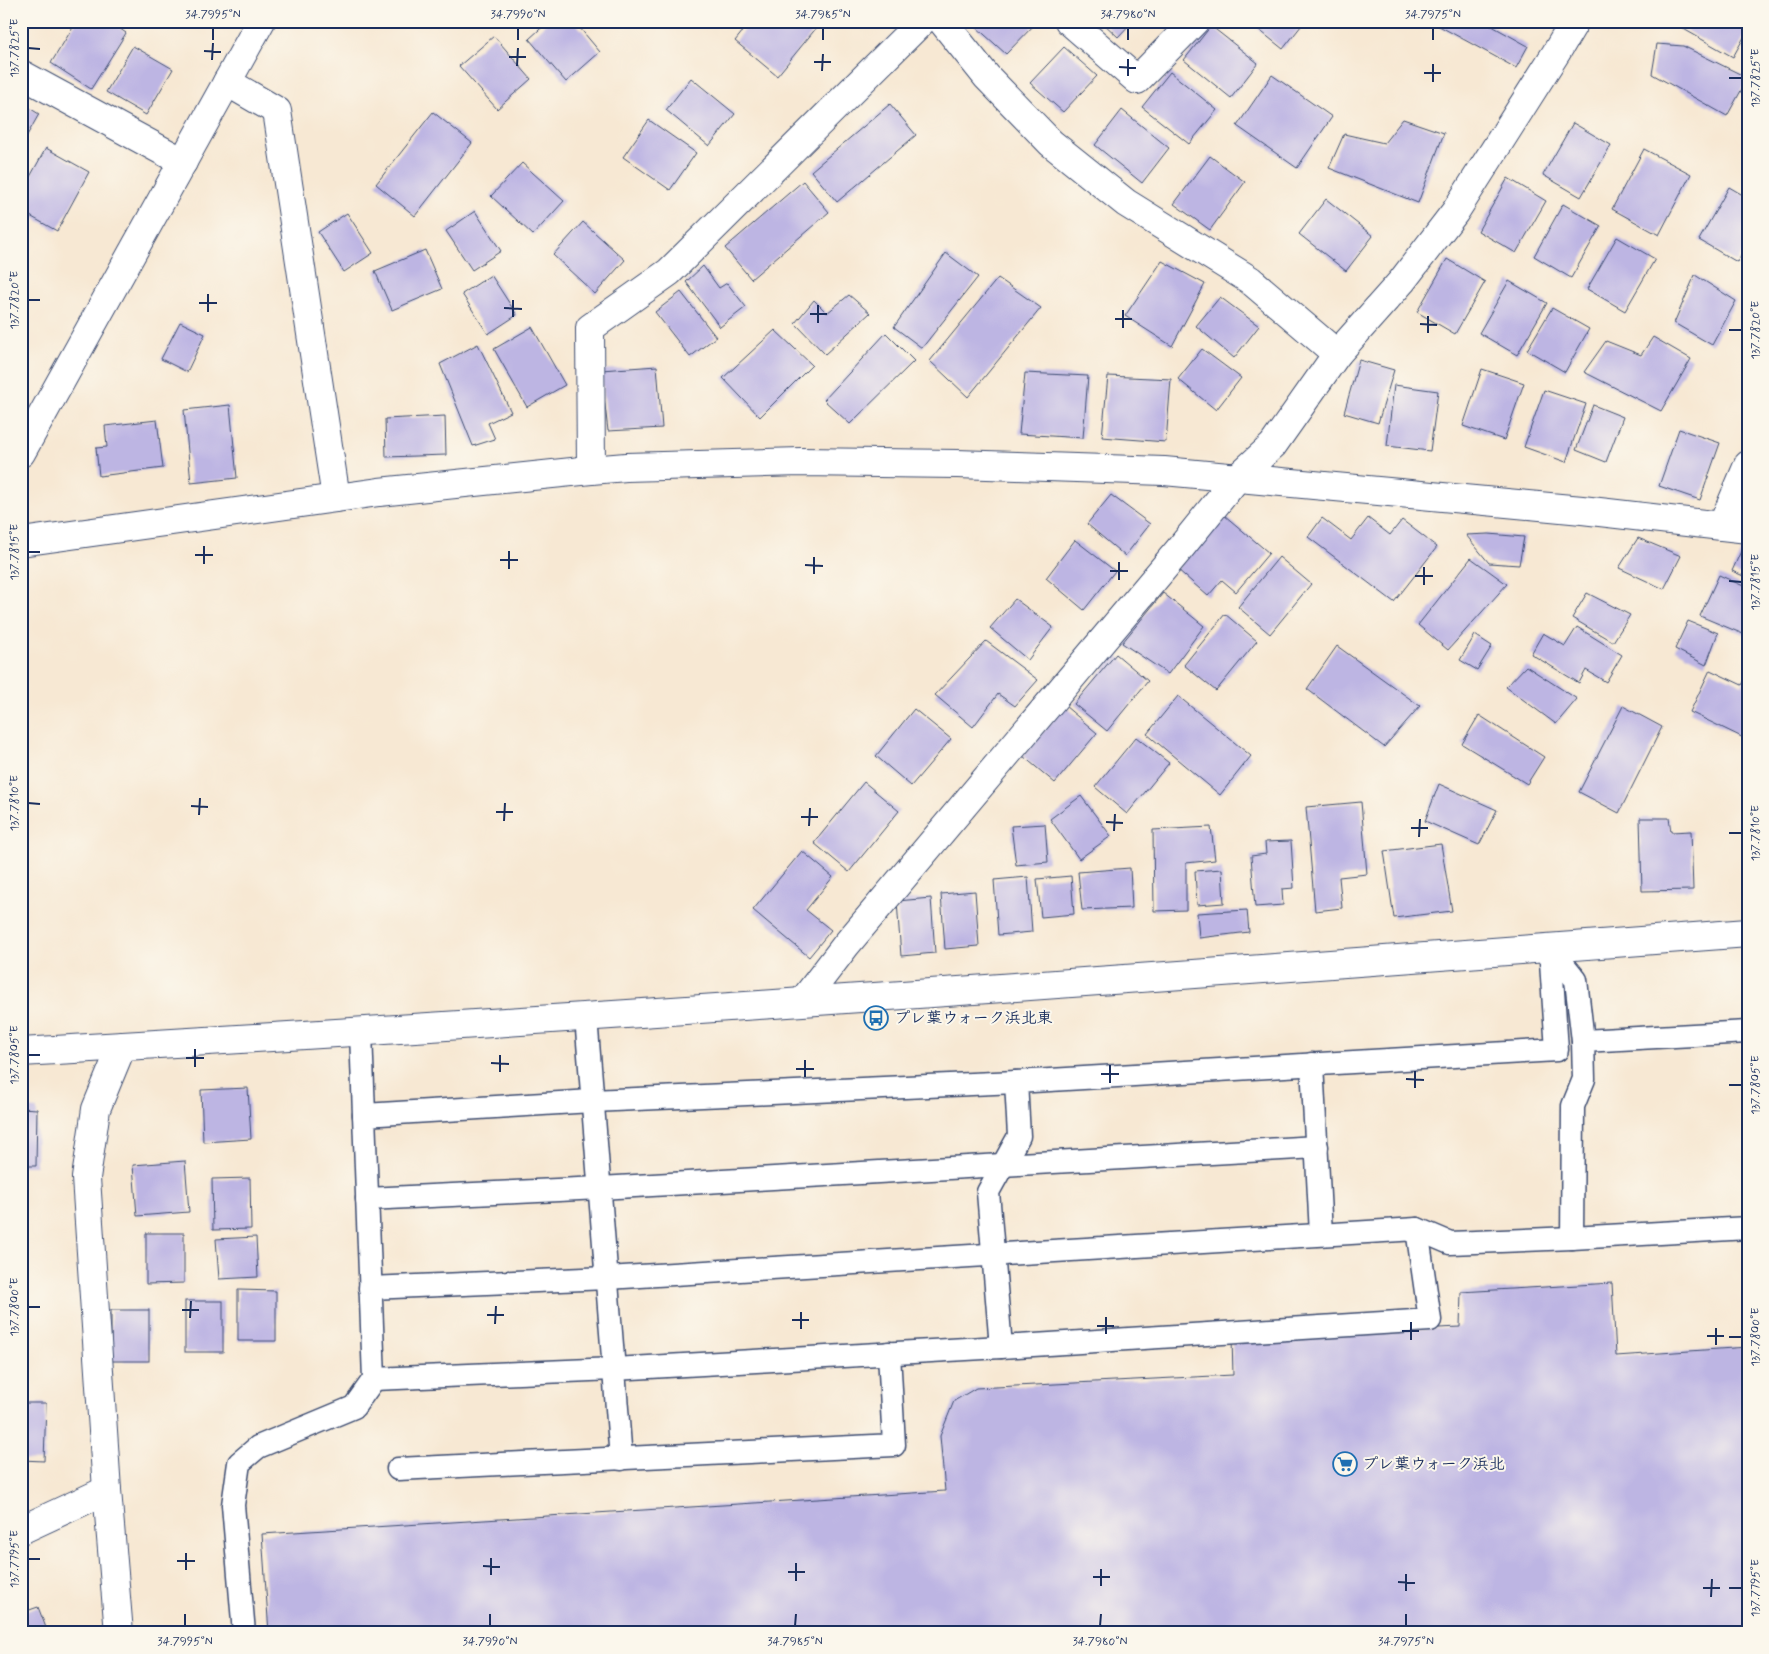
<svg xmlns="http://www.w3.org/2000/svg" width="1769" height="1654" font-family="Mynerve,'Klee One',sans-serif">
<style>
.building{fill:#bdb5e3}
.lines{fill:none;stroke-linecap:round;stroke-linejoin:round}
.service-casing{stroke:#3c4b70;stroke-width:25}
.minor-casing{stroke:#3c4b70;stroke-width:30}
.tertiary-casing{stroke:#3c4b70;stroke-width:30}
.service{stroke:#fff;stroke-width:22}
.minor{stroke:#fff;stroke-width:28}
.tertiary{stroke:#fff;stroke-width:28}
.ticks{fill:none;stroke:#1b2f5e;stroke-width:2}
.labels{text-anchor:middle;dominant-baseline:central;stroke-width:4;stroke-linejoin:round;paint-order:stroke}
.poi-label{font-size:16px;font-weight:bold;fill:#1b2f5e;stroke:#fbf7ec;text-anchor:start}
.neatline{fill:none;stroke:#1b2f5e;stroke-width:2}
.ticks-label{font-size:12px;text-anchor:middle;fill:#1b2f5e}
</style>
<rect width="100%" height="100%" fill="#fbf7ec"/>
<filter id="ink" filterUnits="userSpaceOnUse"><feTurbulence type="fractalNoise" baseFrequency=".02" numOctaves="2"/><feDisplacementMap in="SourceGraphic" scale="10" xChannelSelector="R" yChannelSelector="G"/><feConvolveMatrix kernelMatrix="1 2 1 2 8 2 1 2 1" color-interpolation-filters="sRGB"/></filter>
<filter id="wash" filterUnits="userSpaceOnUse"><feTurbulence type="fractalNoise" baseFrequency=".0096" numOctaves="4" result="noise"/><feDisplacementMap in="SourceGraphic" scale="20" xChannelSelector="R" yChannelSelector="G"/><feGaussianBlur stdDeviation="1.12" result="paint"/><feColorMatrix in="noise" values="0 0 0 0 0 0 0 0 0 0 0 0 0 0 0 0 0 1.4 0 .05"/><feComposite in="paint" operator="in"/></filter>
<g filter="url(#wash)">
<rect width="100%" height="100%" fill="#f7e8d3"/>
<g id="blocks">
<g class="building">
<path d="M77,21H109L126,33L91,89L51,63Z"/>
<path d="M549,21H574L600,52L566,82L529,39Z"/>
<path d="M751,21H822L777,76L735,41Z"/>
<path d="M978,21H1038L1006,54L974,25Z"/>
<path d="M1101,21H1133L1118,37Z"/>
<path d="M1248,21H1305L1283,49Z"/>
<path d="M1430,21H1483L1528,46L1516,68Z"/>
<path d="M1683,21H1748V30L1733,57L1680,27Z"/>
<path d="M1211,26L1258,63L1231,98L1184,60Z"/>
<path d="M494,36L531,79L497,109L459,66Z"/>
<path d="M1657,44L1683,46L1748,78L1727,116L1652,74Z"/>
<path d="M133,46L173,69L146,115L106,92Z"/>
<path d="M1064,47L1097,76L1063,112L1030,83Z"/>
<path d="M1170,72L1217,110L1189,144L1142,107Z"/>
<path d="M1272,75L1332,117L1297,168L1237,126Z"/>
<path d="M691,78L735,114L709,146L666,110Z"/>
<path d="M21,103L39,114L21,146Z"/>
<path d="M890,104L916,135L837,202L811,171Z"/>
<path d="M1122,110L1169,148L1142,183L1095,145Z"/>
<path d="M433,112L472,143L415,216L376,184Z"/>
<path d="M1403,119L1444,133L1418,203L1329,168L1344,134L1384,143Z"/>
<path d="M649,120L696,153L670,190L623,157Z"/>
<path d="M1573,123L1611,145L1581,197L1543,175Z"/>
<path d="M46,148L89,172L57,231L21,211V193Z"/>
<path d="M1644,149L1691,174L1659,235L1612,209Z"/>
<path d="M1210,156L1245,182L1210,230L1174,204Z"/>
<path d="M522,163L564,201L533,235L491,196Z"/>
<path d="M1508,178L1546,201L1516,253L1478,231Z"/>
<path d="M803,181L829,212L751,279L725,248Z"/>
<path d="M1729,187L1748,198V243L1737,262L1699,240Z"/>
<path d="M1326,199L1373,236L1346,271L1299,234Z"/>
<path d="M1563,204L1601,226L1571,278L1534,256Z"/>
<path d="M475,211L501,251L472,270L446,231Z"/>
<path d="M347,213L373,253L344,272L318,232Z"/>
<path d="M583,222L625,260L595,294L553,255Z"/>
<path d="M1617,237L1655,259L1625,311L1587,289Z"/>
<path d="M425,250L442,289L392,310L375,271Z"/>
<path d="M946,253L978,277L922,348L894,327Z"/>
<path d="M1447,259L1485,282L1455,334L1417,312Z"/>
<path d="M1162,261L1205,284L1172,346L1125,316Z"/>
<path d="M703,266L719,288L727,283L746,307L720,327L686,282Z"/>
<path d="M491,275L517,315L488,334L462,294Z"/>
<path d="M1695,275L1736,301L1712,345L1674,323Z"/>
<path d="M998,278L1041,308L968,397L930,361Z"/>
<path d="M1509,281L1547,303L1517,355L1479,333Z"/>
<path d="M681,292L716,337L690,357L655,312Z"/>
<path d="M849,295L870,313L825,354L795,323L814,300L827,313Z"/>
<path d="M1220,297L1259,326L1234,358L1196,326Z"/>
<path d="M1552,308L1589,329L1565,372L1527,350Z"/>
<path d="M180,322L205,334L187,372L161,359Z"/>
<path d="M532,327L565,385L527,407L494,349Z"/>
<path d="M775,330L812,365L760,417L723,378Z"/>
<path d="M886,333L914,361L850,424L824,400Z"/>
<path d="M1653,337L1691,359L1661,411L1584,372L1606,341L1641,355Z"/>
<path d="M478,344L511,412L488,423L495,439L473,446L440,364Z"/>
<path d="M1202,349L1241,378L1216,410L1178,379Z"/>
<path d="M1359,360L1394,370L1378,423L1344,413Z"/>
<path d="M657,366L662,428L608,431L601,370Z"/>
<path d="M1482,369L1524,383L1504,440L1463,426Z"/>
<path d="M1025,373L1088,376L1083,438L1019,434Z"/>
<path d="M1108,376L1171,379L1166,442L1102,437Z"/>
<path d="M1394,385L1438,391L1430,451L1387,446Z"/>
<path d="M1544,390L1586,404L1566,462L1524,447Z"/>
<path d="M230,405L237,478L191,483L184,410Z"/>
<path d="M1593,405L1623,417L1606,462L1576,450Z"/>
<path d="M445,416L446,455L386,457L385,419Z"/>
<path d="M157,420L163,468L99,476L96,448L107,447L105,426Z"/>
<path d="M1679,429L1720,443L1700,500L1659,486Z"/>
<path d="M1111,495L1150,524L1125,556L1087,524Z"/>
<path d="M1224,515L1269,553L1236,592L1222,580L1208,596L1177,569Z"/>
<path d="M1322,518L1351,540L1368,518L1390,535L1402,520L1437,547L1394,602L1308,537Z"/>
<path d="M1489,534L1524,537L1519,565L1489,563L1466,535Z"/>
<path d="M1638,538L1681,556L1664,589L1619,568Z"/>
<path d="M1075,540L1115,571L1084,610L1046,578Z"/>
<path d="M1742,549L1748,552V578L1732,571Z"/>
<path d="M1279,557L1311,584L1270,634L1238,607Z"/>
<path d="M1471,558L1507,584L1448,650L1418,625Z"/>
<path d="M1719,575L1748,588V636L1700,616Z"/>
<path d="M1163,593L1204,626L1168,674L1122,643Z"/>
<path d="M1587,593L1630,615L1613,642L1572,618Z"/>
<path d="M1015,599L1053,627L1028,660L990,628Z"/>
<path d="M1225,614L1257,641L1216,691L1184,665Z"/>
<path d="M1688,621L1718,633L1706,665L1675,649Z"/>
<path d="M1577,627L1622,655L1606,682L1586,670L1579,683L1531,654L1543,633L1565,646Z"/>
<path d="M1475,635L1492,646L1477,670L1460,660Z"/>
<path d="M986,641L1038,680L1015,706L998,694L973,727L935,695Z"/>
<path d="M1337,646L1420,706L1384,747L1307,689Z"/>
<path d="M1116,654L1148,681L1107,731L1074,704Z"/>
<path d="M1526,666L1577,699L1556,724L1506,687Z"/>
<path d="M1710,670L1742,685L1748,675V740L1690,712Z"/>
<path d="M1178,696L1251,756L1220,795L1147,734Z"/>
<path d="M1065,706L1097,733L1055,783L1023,756Z"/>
<path d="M1623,706L1662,727L1619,813L1579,792Z"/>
<path d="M914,709L951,739L911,786L876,756Z"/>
<path d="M1479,715L1544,757L1527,784L1462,744Z"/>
<path d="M1136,737L1169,763L1127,814L1095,787Z"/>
<path d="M864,782L899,811L849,872L814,843Z"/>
<path d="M1439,784L1497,810L1479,845L1425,821Z"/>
<path d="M1081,796L1111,836L1079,859L1050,819Z"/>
<path d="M1361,802L1367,874L1339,877L1342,908L1315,911L1306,807Z"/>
<path d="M1640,818H1669L1671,832L1691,831L1693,890L1642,891Z"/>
<path d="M1045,824L1048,862L1016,865L1011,826Z"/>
<path d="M1211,827L1215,860L1186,863V910L1154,911L1153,830Z"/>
<path d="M1291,841L1294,888L1282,889L1283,905L1255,907L1251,856L1266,854L1265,842Z"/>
<path d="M1441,844L1452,911L1394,918L1384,851Z"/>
<path d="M802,851L833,877L806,910L831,930L809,957L753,910Z"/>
<path d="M1130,868L1132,908L1082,910L1078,872Z"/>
<path d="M1222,869L1224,903L1197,905L1195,871Z"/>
<path d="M1071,876L1074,914L1041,917L1037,879Z"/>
<path d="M1028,877L1032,932L998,935L994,880Z"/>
<path d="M975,891L979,946L945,949L941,894Z"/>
<path d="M931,898L935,953L901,956L897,901Z"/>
<path d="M1247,910L1249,932L1199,938L1197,913Z"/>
<path d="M248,1088L251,1139L203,1142L201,1090Z"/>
<path d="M21,1108L37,1109L36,1166H21Z"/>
<path d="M185,1161L189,1212L137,1216L133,1165Z"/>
<path d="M250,1178L251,1229L213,1230L212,1179Z"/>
<path d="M146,1233H184V1283L146,1284Z"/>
<path d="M256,1237L258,1277L219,1279L216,1239Z"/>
<path d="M21,1269H28L27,1326H21Z"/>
<path d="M1612,1283L1616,1356L1748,1347V1633H269L262,1534L945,1491L940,1436L954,1401L976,1388L1233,1375L1232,1338L1460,1327L1461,1292Z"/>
<path d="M238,1290L276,1291V1341H238Z"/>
<rect x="185" y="1301" width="38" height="51"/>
<rect x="111" y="1310" width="38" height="51"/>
<path d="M21,1403H46L44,1461L21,1460Z"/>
<path d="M38,1607L48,1633H21V1613Z"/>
</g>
</g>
</g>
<g filter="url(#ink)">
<use href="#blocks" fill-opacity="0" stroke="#3c4b70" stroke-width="1"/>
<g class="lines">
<g class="service-casing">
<g id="service">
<path d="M1550,948L1576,980L1583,1041"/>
<path d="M586,1017L621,1459"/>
<path d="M361,1032L364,1115"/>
<path d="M1748,1032L1583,1041L1584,1079L1573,1106L1572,1238L1748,1228"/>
<path d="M1312,1064L1321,1234"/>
<path d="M367,1199L600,1188L1317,1147"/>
<path d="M1417,1229L1430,1320L1001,1347L988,1192L1019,1136L1016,1082L1557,1050L1550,948"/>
<path d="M370,1288L607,1278L1417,1229L1450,1243L1572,1238"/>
<path d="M374,1379L614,1369L1001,1347"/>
<path d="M398,1469L894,1445L889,1353"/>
<path d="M244,1633L233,1505L239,1463L258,1447L354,1407L374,1379L364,1115L592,1101L1016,1082"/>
</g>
</g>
<g class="minor-casing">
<g id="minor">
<path d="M942,21L987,77L1051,143L1126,203L1250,280L1337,354"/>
<path d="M1069,21L1137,80L1195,21"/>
<path d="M21,74L183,162"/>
<path d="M227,82L277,111L336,498"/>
<path d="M591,470L590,328L669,272L922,21"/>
<path d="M1237,478L1273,445L1337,354L1402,281L1455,212L1556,53L1575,21"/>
<path d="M1722,526L1748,465"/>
<path d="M21,1530L107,1490"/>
<path d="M119,1633L107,1490L86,1178L96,1109L122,1046"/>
</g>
</g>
<g class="tertiary-casing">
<g id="tertiary">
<path d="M21,453L261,21"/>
<path d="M21,542L379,492L591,470L626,467L801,462L957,464L1164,471L1582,510L1748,529"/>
<path d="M803,1001L846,945L1178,551L1237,478"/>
<path d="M21,1052C597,1019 1173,976 1748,933"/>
</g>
</g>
<use href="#service" class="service"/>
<use href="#minor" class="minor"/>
<use href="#tertiary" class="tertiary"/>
</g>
</g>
<path class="ticks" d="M213,40V28M518,40V28M823,40V28M1128,40V28M1433,40V28M28,48L40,49M204,51L221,52M509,57H526M212,60L213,43M814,62H831M517,66L518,48M1119,67L1136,68M822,71L823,54M1424,73H1441M1128,76V59M1729,78H1742M1433,82V64M28,300H40M199,303H217M504,308L522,309M208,312V294M810,314H827M513,317V300M1115,319H1132M818,323V305M1420,324L1437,325M1123,328V310M1729,330H1742M1428,333V316M28,552H40M195,555H213M500,560H518M204,564V546M805,565L823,566M509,569V551M1110,571H1128M814,574V557M1415,576H1433M1119,580V562M1729,581L1742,582M1424,585V567M28,803L40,804M191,806L208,807M496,812H513M199,815L200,798M801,817H818M504,821L505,803M1106,822L1123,823M809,826L810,808M1411,828H1428M1114,831L1115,814M1729,833H1742M1419,837L1420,819M28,1055H40M186,1058H204M491,1063L509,1064M195,1067V1049M796,1069H814M500,1072V1055M1101,1074H1119M805,1077V1060M1406,1079L1424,1080M1110,1083V1065M1729,1085H1742M1415,1088V1071M28,1307H40M182,1310H199M487,1315H504M190,1318L191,1301M792,1320H809M495,1324L496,1306M1097,1326H1114M801,1329V1312M1402,1331H1419M1106,1334V1317M1707,1336H1724M1729,1337H1742M1411,1340V1322M1716,1345V1328M28,1559H40M177,1561H195M483,1566L500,1567M186,1570V1553M788,1572H805M491,1575V1558M1093,1577H1110M796,1581V1563M1398,1582L1415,1583M1101,1586V1569M1703,1588H1720M1729,1588H1742M1406,1591V1574M1711,1597L1712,1579M185,1626V1614M490,1626V1614M795,1626L796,1614M1100,1626L1101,1614M1406,1626V1614"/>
<defs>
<g id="bus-ring" transform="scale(1.25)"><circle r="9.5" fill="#fbf7ec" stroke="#1f6fb2" stroke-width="1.5"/><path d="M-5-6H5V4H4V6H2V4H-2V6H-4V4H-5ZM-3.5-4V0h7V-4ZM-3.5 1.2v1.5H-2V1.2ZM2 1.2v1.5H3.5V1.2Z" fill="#1f6fb2"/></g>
<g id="supermarket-ring" transform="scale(1.25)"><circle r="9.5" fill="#fbf7ec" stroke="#1f6fb2" stroke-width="1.5"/><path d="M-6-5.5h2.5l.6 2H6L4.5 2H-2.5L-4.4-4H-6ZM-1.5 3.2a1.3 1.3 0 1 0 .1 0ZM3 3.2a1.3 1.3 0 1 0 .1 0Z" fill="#1f6fb2"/></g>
</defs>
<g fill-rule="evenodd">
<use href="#bus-ring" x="876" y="1018"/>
<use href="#supermarket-ring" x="1345" y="1464"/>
</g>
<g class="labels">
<g class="poi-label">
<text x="894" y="1018">プレ葉ウォーク浜北東</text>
<text x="1362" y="1464">プレ葉ウォーク浜北</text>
</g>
</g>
<rect width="1769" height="1654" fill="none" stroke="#fbf7ec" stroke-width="55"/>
<rect x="28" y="28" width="1714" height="1598" class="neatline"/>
<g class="ticks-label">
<text x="213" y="18">34.7995°N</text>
<text x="518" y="18">34.7990°N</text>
<text x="823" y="18">34.7985°N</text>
<text x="1128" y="18">34.7980°N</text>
<text x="1433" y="18">34.7975°N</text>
<text transform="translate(14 48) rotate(-90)" y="4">137.7825°E</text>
<text transform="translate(1755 78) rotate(-90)" y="4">137.7825°E</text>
<text transform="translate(14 300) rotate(-90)" y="4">137.7820°E</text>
<text transform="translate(1755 330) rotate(-90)" y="4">137.7820°E</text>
<text transform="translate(14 552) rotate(-90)" y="4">137.7815°E</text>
<text transform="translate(1755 582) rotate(-90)" y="4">137.7815°E</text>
<text transform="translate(14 803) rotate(-90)" y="4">137.7810°E</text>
<text transform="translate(1755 833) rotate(-90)" y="4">137.7810°E</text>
<text transform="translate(14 1055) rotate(-90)" y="4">137.7805°E</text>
<text transform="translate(1755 1085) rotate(-90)" y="4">137.7805°E</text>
<text transform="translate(14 1307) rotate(-90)" y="4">137.7800°E</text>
<text transform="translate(1755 1337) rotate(-90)" y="4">137.7800°E</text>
<text transform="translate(14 1559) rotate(-90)" y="4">137.7795°E</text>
<text transform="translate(1755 1588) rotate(-90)" y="4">137.7795°E</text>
<text x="185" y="1645">34.7995°N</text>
<text x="490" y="1645">34.7990°N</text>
<text x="795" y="1645">34.7985°N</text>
<text x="1100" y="1645">34.7980°N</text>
<text x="1406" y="1645">34.7975°N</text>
</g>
</svg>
